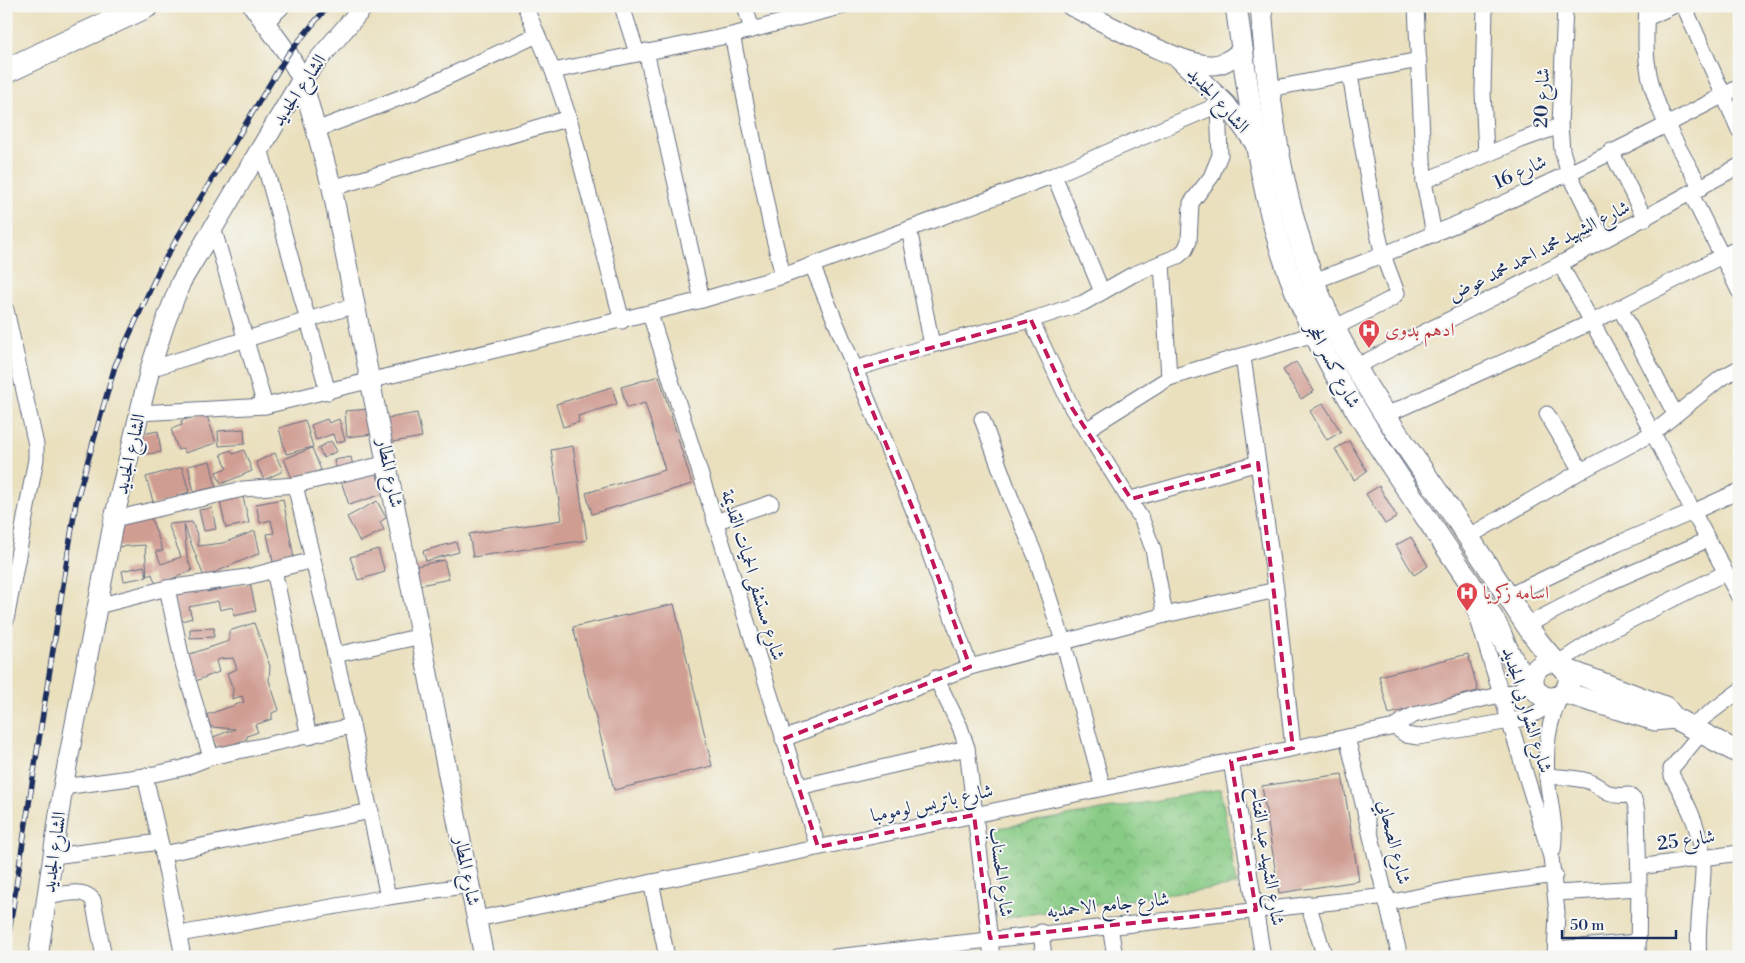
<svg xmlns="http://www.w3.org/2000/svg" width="1745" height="963" font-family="'Libre Bodoni',Amiri,serif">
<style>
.park{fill:url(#park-crowns);stroke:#517d71}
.building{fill:#d09d93}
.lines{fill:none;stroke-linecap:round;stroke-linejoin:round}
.minor-casing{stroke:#636d80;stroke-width:17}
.tertiary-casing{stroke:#636d80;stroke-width:21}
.secondary-casing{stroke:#636d80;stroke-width:23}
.trunk-casing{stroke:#636d80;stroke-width:26}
.minor{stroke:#fff;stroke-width:15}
.tertiary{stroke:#fff;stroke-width:19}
.secondary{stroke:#fff;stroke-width:21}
.trunk{stroke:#fff;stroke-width:24}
.rail-casing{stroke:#1b2f5e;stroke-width:5.5}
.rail{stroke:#f6f6f2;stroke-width:4;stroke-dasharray:11;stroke-linecap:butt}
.marked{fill:none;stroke:#c2185b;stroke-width:4;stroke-dasharray:10 6;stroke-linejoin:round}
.labels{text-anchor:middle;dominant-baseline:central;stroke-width:4;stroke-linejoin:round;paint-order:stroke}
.street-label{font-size:19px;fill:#1b2f5e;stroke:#f6f6f2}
.health-label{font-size:19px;fill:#be3a42;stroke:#f6f6f2;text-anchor:start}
</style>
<defs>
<pattern id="park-crowns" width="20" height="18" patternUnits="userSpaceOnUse" patternTransform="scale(1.25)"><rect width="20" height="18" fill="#87cb84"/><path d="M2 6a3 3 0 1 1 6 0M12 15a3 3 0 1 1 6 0" fill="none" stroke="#6ea56f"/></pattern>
</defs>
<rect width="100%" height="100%" fill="#f6f6f2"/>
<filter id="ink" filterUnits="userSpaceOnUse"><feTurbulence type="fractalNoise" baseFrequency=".02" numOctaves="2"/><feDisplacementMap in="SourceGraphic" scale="10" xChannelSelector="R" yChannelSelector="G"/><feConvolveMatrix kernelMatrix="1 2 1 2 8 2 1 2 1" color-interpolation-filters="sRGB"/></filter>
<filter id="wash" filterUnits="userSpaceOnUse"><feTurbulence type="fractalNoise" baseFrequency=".0096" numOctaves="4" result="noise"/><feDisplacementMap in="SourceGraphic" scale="20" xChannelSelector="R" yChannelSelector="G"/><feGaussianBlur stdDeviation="1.12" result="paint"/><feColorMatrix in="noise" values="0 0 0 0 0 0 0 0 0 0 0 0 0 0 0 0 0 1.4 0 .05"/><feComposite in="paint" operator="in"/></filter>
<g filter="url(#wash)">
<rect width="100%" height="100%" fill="#eae0be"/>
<path class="park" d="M1221,789L1236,885L1004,918L993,829Z"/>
<g id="blocks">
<g class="building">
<path d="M1296,362L1314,391L1301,399L1283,370Z"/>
<path d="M659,376L692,484L592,514L586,493L665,470L645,403L627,408L621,387Z"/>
<path d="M612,387L617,404L578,416L579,422L563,427L556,404Z"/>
<path d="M1323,403L1341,432L1327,440L1310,411Z"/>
<path d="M370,409L373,434L347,437L345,411Z"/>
<path d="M206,413L216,443L185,453L183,448L178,450L171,429L182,425L181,421Z"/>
<path d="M417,413L422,437L387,443L383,419Z"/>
<path d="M327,419L329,423L339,419L345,440L336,443L333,434L316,440L311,425Z"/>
<path d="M305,420L313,447L286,454L279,428Z"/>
<path d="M244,429L245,444L219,446L218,431Z"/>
<path d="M158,431L161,452L140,455L137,435Z"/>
<path d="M331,441L337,451L324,458L318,448Z"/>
<path d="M1349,441L1367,471L1354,480L1335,449Z"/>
<path d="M573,446L587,540L473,557L469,534L562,520L551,450Z"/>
<path d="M312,448L321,470L293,481L284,459Z"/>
<path d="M231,450L233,454L244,450L252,471L221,484L216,472L227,468L221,454Z"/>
<path d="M275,453L283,471L264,480L256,462Z"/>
<path d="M351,457L353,466L336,469L334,460Z"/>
<path d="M210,461L216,487L194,492L188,466Z"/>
<path d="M182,467L189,492L176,496L177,499L154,505L146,477Z"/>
<path d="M375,469L383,494L349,505L341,481Z"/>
<path d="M1379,486L1397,517L1385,524L1366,494Z"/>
<path d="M242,493L249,523L226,528L219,498Z"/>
<path d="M283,499L294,558L273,562L267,534L274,533L271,520L260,523L256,504Z"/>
<path d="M377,501L386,518L380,522L384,530L360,542L347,517Z"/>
<path d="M212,508L216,529L204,531L199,510Z"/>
<path d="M151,518L163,551H156L161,564L181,557L168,524L192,522L198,537V546L223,543L255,531L260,553L204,577L184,525L187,557L192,571L156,585L152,574L147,576L145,545L115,547L119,520Z"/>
<path d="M1411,537L1428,566L1414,575L1396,545Z"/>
<path d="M456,542L459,552L426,561L423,551Z"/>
<path d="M378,549L385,572L358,580L350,557Z"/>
<path d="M444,560L449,579L416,586L411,567Z"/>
<path d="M144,566L147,577L124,581L122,571Z"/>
<path d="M250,583L256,611L234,616L233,607L220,610L218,601L189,607L192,618L178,622L172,592L206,584L207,592Z"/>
<path d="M674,604L712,766L614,790L573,627Z"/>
<path d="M254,623L270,666L269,680L279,710L272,713V719L255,725L258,732L247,736V739L218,750L213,737L235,729L211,727L206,715L244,702L242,696L232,699L233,689L227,673L237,669L233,658L220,659L216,661L219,672L193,682L184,656L229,641V631Z"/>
<path d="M214,628V637L190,638V629Z"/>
<path d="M1468,654L1478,691L1389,714L1379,676Z"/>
<path d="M1342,774L1359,881L1279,893L1262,786Z"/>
</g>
</g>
</g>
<g filter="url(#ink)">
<use href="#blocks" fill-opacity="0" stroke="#636d80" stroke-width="1"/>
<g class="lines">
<g class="minor-casing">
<g id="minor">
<path d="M525,6L553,71L569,118L622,321"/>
<path d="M622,6L637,53"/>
<path d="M745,6L752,30"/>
<path d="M1416,6L1424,181L1434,235"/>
<path d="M1485,6L1483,92L1486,154"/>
<path d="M1565,6L1560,126L1562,150L1568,171L1603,241"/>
<path d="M1647,6C1646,24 1645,43 1647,61C1652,107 1679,148 1701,188"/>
<path d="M1684,6L1739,130"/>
<path d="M1647,18L1673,6"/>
<path d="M732,35L770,222L783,276"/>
<path d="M646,51L702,300"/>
<path d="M553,71L732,35L844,6"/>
<path d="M1270,89L1419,60"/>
<path d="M316,130L415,92L537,35"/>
<path d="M260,148L328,392"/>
<path d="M1611,151L1645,219"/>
<path d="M1054,175L1102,292"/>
<path d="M1424,181L1521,140L1560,126"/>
<path d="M332,188L569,118"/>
<path d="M213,227L265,406"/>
<path d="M909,229L932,345"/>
<path d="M1739,248L1722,256L1739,291"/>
<path d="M1162,263L1169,378"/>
<path d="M1560,264L1653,433L1693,512L1739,491"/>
<path d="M812,265L920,526L970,667"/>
<path d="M1314,281C1459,228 1602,160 1739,87"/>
<path d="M1620,308L1675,414"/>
<path d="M6,310L36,445V459L6,620"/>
<path d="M650,314L818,847"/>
<path d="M1031,320L1072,408L1142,520L1153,549L1165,615"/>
<path d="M1334,328L1391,299L1397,293L1383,255L1376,225L1350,75"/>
<path d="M1243,357L1276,590L1293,748"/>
<path d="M1355,367L1560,264L1739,166"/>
<path d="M150,369L356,305"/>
<path d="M855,369L932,345L1031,320L1083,303L1132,275L1178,256L1185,250L1189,241L1191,203L1211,177L1220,155L1218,105"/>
<path d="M139,413L265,406L702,300L783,276L1054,175L1218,105L1216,94"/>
<path d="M1547,414L1581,471"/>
<path d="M1386,415L1592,322L1722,256L1691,194"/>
<path d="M982,419L1012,501L1036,557L1063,641L1103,788"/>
<path d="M1086,430L1169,378L1314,334"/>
<path d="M295,485L313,560"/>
<path d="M1131,499L1258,463"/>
<path d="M114,519L243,489L295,485L388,463"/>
<path d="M715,522L771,503"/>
<path d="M1468,537L1581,471L1653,433L1721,378L1739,368"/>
<path d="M274,570L309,737"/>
<path d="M167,588L182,660L211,757"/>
<path d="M1470,593L1551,857L1557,912L1555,957"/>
<path d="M1508,596L1617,544L1693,512L1739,597"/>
<path d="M98,606L167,588L247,577L313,560L352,726L388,897"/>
<path d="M1527,625L1604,585L1707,540"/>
<path d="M335,655L422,636"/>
<path d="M1558,663L1601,635L1725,573"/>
<path d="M936,678L960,727L967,748L992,957"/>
<path d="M1395,727L1406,735L1418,737L1527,718L1543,709L1551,699"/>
<path d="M1691,727L1739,691"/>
<path d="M1347,737L1400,957"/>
<path d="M783,739L970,667L1165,615L1276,590"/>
<path d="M1231,761L1263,957"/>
<path d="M145,776L163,854L371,811"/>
<path d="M1547,776C1559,777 1572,777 1584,780C1603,784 1601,798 1629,795L1634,800L1637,811L1639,882L1638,957"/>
<path d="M63,787L145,776L183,768L211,757L352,726"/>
<path d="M799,787L967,748"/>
<path d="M1553,850C1557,826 1549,801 1547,777C1545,747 1548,724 1560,697"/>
<path d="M163,854L183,957"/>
<path d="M54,856L160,842"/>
<path d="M1639,867L1739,853"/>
<path d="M651,882L667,957"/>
<path d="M1557,893L1639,888"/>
<path d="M47,897C61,895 83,887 93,900L104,957"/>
<path d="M1388,903L1453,889L1555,875"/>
<path d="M1308,904L1325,957"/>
<path d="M477,919L1395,727L1404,720L1414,715L1517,691L1533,682"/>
<path d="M1110,926L1115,957"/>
<path d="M1041,932L1044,957"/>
<path d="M179,934L388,897L470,885"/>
<path d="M1556,949L1638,942"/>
<path d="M835,957L1387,896"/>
<path d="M1699,957C1696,928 1702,900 1703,871C1704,836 1689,806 1672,776L1671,769L1701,733"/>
</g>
</g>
<g class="tertiary-casing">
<g id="tertiary">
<path d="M253,6L288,54L302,79L332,188L484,957"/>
<path d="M1071,6C1103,21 1180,66 1212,65C1224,65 1233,57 1243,50"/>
<path d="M264,21L280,6"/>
<path d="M1180,60L1226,104L1256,145"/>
<path d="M38,957L63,787L114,519L150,369L165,323L181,282L302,79L364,6"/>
</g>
</g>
<g class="secondary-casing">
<g id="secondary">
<path d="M1236,6C1250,101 1259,198 1294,287C1336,394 1407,487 1470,583C1478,596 1488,610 1496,624C1506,643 1512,669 1532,680"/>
<path d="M1261,6C1269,114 1285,231 1335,329C1369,397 1416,460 1459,523C1475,547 1491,571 1507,595C1522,618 1536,642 1556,662"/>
<circle cx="1551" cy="680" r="18"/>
<path d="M1565,669L1665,707L1674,718L1739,753"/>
<path d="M1565,693L1655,720L1674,718"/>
</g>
</g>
<g class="trunk-casing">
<path id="trunk" d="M6,71L146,6"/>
</g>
<use href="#minor" class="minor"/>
<use href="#tertiary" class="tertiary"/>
<use href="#secondary" class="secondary"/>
<use href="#trunk" class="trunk"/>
<g class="rail-casing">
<path id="rail" d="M6,951L76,502L115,366L160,268L194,209L288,54L328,6"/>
</g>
<use href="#rail" class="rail"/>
</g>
</g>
<path class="marked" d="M1031,320L1072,408L1131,499L1258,463L1293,748L1231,761L1256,910L990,938L974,815L818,847L783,739L970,667L920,526L855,369Z"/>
<defs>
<g id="hospital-pin" transform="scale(1.125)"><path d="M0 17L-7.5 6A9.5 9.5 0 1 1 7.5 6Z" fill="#e0444e" stroke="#f6f6f2"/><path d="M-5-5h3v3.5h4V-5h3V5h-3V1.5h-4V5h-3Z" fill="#fff"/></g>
</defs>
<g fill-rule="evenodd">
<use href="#hospital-pin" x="1369" y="330"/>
<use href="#hospital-pin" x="1467" y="593"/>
</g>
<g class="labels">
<g class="street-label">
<text transform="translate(299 90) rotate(-56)">الشارع الجديد</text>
<text transform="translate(1542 98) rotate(-88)">شارع 20</text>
<text transform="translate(1218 100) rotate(48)">الشارع الجديد</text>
<text transform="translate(1520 172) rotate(-25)">شارع 16</text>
<text transform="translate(1539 251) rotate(-27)">شارع الشهيد محمد احمد محمد عوض</text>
<text transform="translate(1333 365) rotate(62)">شارع كسر الحجر</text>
<text transform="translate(130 454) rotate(-77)">الشارع الجديد</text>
<text transform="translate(390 473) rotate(79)">شارع المطار</text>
<text transform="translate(753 575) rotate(73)">شارع مستشفى الحميات القديمة</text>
<text transform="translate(1527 710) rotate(73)">شارع الشواربى الجديد</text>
<text transform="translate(932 803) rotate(-12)">شارع باتريس لومومبا</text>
<text transform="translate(1686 840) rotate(-8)">شارع 25</text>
<text transform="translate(1394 842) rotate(76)">شارع الصحابي</text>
<text transform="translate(54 852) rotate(-82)">الشارع الجديد</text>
<text transform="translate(1267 856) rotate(81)">شارع الشهيد عبد الفتاح</text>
<text transform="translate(467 871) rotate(79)">شارع المطار</text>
<text transform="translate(1001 872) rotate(83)">شارع الحسناب</text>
<text transform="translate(1108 905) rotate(-6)">شارع جامع الاحمديه</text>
</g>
<g class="health-label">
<text x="1385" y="330">ادهم بدوى</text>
<text x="1483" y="593">اسامه زكريا</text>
</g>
</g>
<rect width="1745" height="963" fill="none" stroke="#f6f6f2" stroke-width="25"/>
<path d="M1562 930v8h114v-8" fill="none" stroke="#1b2f5e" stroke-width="2.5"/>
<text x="1570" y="930" font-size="15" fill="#1b2f5e" stroke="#f6f6f2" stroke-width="4" paint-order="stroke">50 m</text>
</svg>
